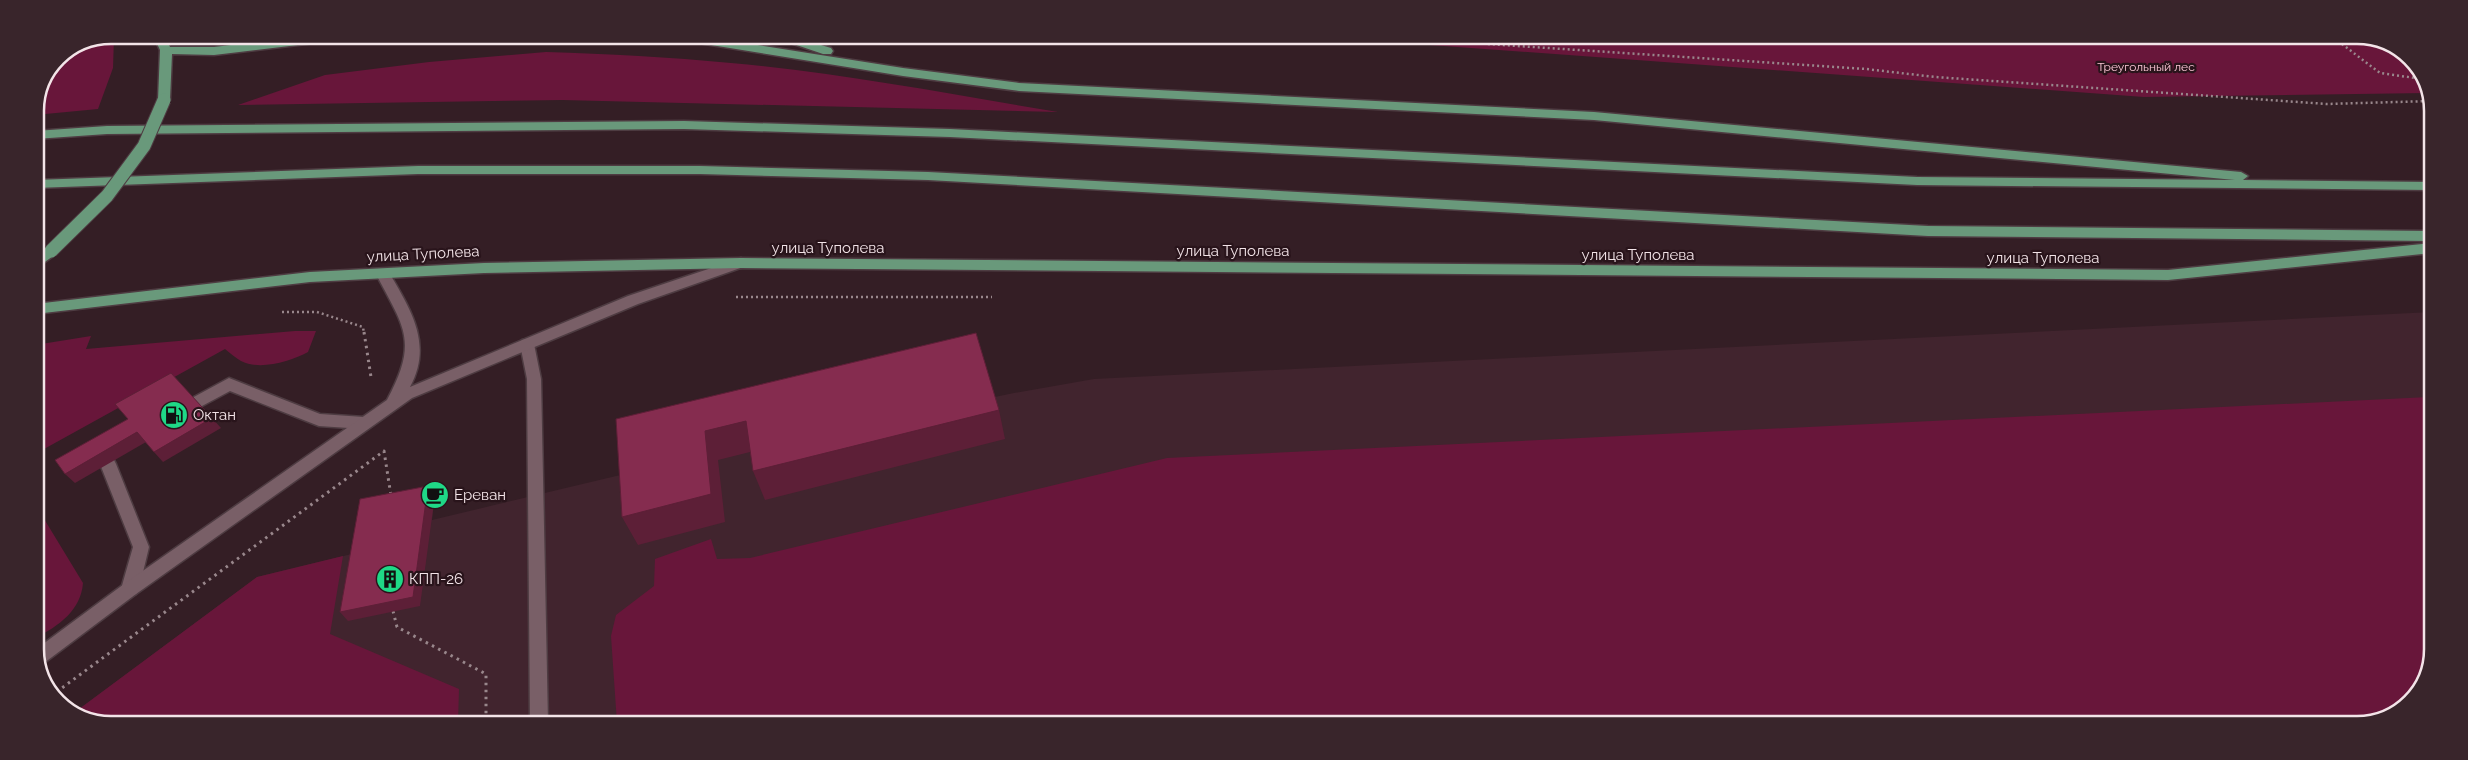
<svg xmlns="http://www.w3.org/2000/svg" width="2468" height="760" font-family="Raleway,sans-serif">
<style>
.built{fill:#41242e}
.green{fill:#68163a}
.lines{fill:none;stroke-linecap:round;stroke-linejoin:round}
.lane-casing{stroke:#4e3c42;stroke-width:3}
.street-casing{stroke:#4e3c42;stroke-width:3}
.primary-casing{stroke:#4e3c42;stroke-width:3}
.path-far1{stroke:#99878c;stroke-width:2.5;stroke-dasharray:2 3;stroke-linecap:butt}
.path{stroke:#99878c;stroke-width:3;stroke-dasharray:2.5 4.5;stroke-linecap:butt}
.lane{fill:#795f67;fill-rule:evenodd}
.street{fill:#795f67;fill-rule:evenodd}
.primary{fill:#69997b;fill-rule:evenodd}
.primary-bridge-casing{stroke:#4e3c42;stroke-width:15;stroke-linecap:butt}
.primary-bridge{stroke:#69997b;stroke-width:13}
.shaded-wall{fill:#5d1f37}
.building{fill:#852c4f;stroke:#5d1f37}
.labels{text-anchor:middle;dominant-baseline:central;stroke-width:4.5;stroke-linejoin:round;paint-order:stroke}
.far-park-label{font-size:12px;fill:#fcc7d6;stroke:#29141b}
.street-label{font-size:15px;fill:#f3e4e8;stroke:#29141b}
.poi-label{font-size:15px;fill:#f3e4e8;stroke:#29141b;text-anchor:start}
.rim{fill:none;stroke:#f3e4e8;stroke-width:2.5}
</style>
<rect width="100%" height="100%" fill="#341e25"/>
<path class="built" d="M2432,312L2430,669L2403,709L2357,725L91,722L75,712L257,577L360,552L435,495L432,520L633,472L1014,393L1094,379Z"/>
<g class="green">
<path d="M111,35L114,36L113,68L98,109L35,115L57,57Z"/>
<path d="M1306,36L2377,38L2414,61L2428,93L2144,97Z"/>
<path d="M546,52C608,54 670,57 731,63C841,73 949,94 1058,112L562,100L238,105L325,75L429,62Z"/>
<path d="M295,331H316L308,352C291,361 260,371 241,361C236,358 230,353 225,349L35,454V345L91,336L86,349Z"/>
<path d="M2429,397L2432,399L2430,669L2403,709L2357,725L617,723L611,636L616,615L654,586L655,559L711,539L717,559L750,558L1167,458Z"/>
<path d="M35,504L83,583C81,610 59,626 35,638Z"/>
<path d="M343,556L330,634L459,689L458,723L91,722L75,712L257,577Z"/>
</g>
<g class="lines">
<g class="lane-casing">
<g id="lane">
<path d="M527,339L532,340L534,344L541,379L548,723H530L527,379L520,344L522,340Z"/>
<path d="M229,378L320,414L364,417L369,419L372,423L369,427L364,429L319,426L230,391L202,406H192L189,402L192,398Z"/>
<path d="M108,458L114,460L116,464L149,547L139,589L136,594L130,596L124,594L121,589L133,547L100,464L102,460Z"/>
</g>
</g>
<g class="street-casing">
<path id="street" d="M741,258L748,263L746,266L638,304L412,398L136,594L40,666L35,650L124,584L387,400C419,340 404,328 375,272L377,269H387C409,307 434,343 410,387L628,296Z"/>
</g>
<g class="primary-casing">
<g id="primary">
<path d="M153,35H165L170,47H214L317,35H354L348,39L214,55L172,54L170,100L164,104L158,100L160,50Z"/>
<path d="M674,36H700L903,68L1019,83L1594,112L2241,172L2248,176L2243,180L2432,182V190L1917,185L950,137L684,129L107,134L35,139V131L107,126L684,121L950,129L1917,177L2235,180L1594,120L1019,91L903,76L680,40Z"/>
<path d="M774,36H791L831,48L833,51L831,54H823L776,38Z"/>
<path d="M418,166H700L928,172L1928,226L2432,231V241L1928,236L928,180L700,174H418L35,188V180Z"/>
<path d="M2432,243V253L2168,280L741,268L484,273L310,282L35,314V304L310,272L484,263L741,258L2168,270Z"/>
<path d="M51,246L58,251L56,254L35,269V257Z"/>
</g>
</g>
<g class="path-far1">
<path d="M1253,36L1442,41L1866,69L1935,77L2327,104L2431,101"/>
<path d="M2334,38L2380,73L2422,79"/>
<path d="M736,297H992"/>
<path d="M282,312H317L363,327L364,334"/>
</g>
<g class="path">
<path d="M364,332L371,377"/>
<path d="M393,611L397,627L486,674V723"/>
<path d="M51,696L384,451L391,496"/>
</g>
<use href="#lane" class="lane"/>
<use href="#street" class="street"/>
<use href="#primary" class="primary"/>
<g class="primary-bridge-casing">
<path id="primary-bridge" d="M51,251L107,196L144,146L164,100"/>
</g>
<use href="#primary-bridge" class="primary-bridge"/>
</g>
<g class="shaded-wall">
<path d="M999,410L1005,439L765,500L753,471Z"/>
<path d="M212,418L221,428L163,462L154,452Z"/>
<path d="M746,421L758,450L718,460L725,522L638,545L622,517L705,431Z"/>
<path d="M137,432L146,442L75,483L65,474Z"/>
<path d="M428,486L435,495L420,606L348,621L340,612Z"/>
</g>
<g class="building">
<path d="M976,333L999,410L753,471L746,421L705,431L711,494L622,517L616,419Z"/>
<path d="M171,373L212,418L154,452L137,432L65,474L55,460L128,419L115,404Z"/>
<path d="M428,486L413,597L340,612L360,499Z"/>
</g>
<defs>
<g id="fuel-disc" transform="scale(1.4375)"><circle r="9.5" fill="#1fd887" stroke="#29141b"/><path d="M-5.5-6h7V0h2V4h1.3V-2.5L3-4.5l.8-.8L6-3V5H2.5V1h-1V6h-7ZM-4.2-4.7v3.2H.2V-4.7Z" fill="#111"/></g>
<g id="cafe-disc" transform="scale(1.4375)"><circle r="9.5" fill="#1fd887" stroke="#29141b"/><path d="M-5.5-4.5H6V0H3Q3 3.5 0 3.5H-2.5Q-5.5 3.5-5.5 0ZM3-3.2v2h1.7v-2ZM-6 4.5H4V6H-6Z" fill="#111"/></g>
<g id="building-disc" transform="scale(1.4375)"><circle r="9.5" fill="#1fd887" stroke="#29141b"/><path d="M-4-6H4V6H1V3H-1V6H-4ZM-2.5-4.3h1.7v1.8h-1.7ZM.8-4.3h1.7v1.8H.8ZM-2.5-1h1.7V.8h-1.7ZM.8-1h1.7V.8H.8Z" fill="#111"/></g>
</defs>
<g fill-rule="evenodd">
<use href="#fuel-disc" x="174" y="415"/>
<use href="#cafe-disc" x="435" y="495"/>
<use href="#building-disc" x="390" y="579"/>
</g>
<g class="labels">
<g class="far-park-label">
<text x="2146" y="67">Треугольный лес</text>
</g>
<g class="street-label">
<text x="828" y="248">улица Туполева</text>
<text x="1233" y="251">улица Туполева</text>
<text transform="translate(423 254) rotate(-3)">улица Туполева</text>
<text x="1638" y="255">улица Туполева</text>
<text x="2043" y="258">улица Туполева</text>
</g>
<g class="poi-label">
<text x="193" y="415">Октан</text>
<text x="454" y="495">Ереван</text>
<text x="409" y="579">КПП-26</text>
</g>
</g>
<path d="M0 0H2468V760H0ZM111 44H2357A67 67 0 0 1 2424 111V649A67 67 0 0 1 2357 716H111A67 67 0 0 1 44 649V111A67 67 0 0 1 111 44Z" fill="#39252b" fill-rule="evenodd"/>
<path class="rim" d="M111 44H2357A67 67 0 0 1 2424 111V649A67 67 0 0 1 2357 716H111A67 67 0 0 1 44 649V111A67 67 0 0 1 111 44Z"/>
</svg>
